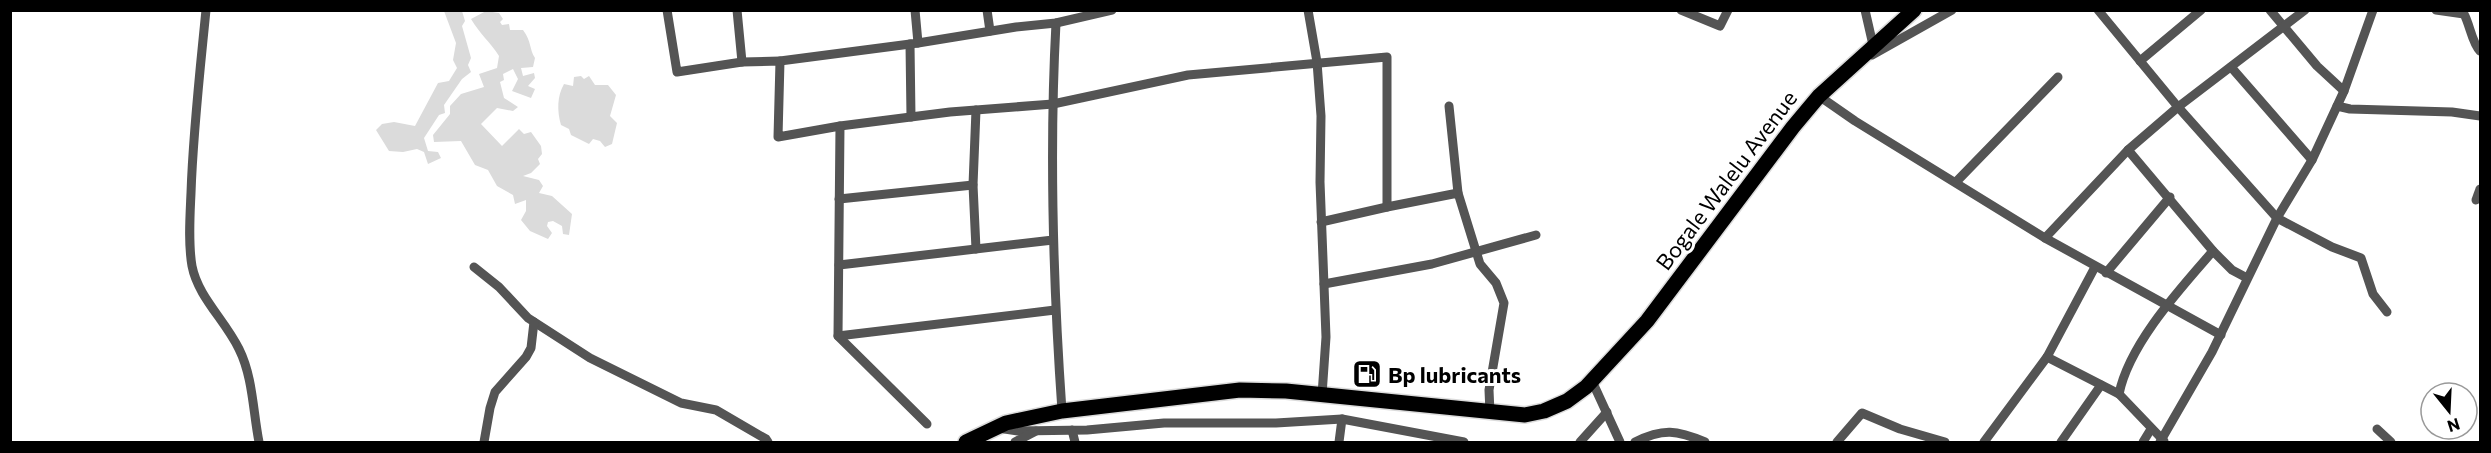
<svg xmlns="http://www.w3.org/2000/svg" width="2491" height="453" font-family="Commissioner,sans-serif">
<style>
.green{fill:#dbdbdb}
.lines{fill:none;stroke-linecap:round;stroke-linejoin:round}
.trunk-casing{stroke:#dbdbdb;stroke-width:18}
.minor{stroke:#545454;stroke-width:9}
.trunk{stroke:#000;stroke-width:15}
.labels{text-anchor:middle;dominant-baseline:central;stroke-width:6;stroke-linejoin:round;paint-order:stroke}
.street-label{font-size:22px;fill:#000;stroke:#fff}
.poi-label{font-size:22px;font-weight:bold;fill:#000;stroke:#fff;text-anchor:start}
</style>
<rect width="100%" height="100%" fill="#fff"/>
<g class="green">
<path d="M444,11H462L465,21L462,26L471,58L468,65L471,72L462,79L444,105L445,113L439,115L424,138L428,151L438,152L441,158L428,164L424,152L417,149L403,152L389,151L376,130L382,124L394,122L415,126L438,83L449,81L457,68L453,60L456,43Z"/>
<path d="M486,11L499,13L503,19L500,22L502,25L509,24L510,30H523C532,42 529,49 535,58L533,67L521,68L523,76L534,73L535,78L528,86L535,89L531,98L512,91L518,79L513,69L503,74L504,80L500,82L504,98L518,107L513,111L497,108L481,124L502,146L519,129L524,134L531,132L541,146L542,154L538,159L540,164L531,173L523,176L539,180L543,186L539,193L552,196L572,214L569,235L563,234L562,226L553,221L548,222L547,226L552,233L548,239L530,231L521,220L526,211V200L515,204L513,195L497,186L488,170L475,165L461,141L434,142L433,135L450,114V106L461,94L484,87L479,74L497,68L499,56C491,43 479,33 471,19Z"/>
<path d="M581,76L584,79L589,76L595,85H608L616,95L610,116L617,123L612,144L605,147L600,141L593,139L589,144L571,135L569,129L561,125C557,111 557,96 564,84L573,86L574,77Z"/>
</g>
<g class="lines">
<g class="trunk-casing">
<path id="trunk" d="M966,442L1006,423L1062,411L1240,390L1286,391L1525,415L1544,411L1567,401L1586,387L1647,321L1793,127L1819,96L1914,10"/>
</g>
<g class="minor">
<path d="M206,10C200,71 193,132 191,193C190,216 188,243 192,266C198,297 225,320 239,349C253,377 253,412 259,442"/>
<path d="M667,10L677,72L742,62"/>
<path d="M737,10L742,62L780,61L778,137L840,126L838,336L927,424"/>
<path d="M987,10L990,31"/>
<path d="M1308,10L1317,62L1321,116L1320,182L1326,337L1322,395"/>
<path d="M1681,10L1720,26L1728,10"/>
<path d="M1865,10L1873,45"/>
<path d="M2098,10L2178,107L2277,218L2332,247L2361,258L2373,294L2387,312"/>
<path d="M2270,10L2317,66L2344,91"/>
<path d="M2436,10L2464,14C2470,25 2472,43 2480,51"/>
<path d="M1056,23C1049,153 1053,282 1062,411"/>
<path d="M918,43L1016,27L1056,23L1112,10"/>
<path d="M910,44L911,117"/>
<path d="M1872,55L1952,10"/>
<path d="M780,61L918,43L915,10"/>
<path d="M2140,61L2201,10"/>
<path d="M2231,67L2312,160"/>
<path d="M1819,96L1855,121L2045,238L2221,335"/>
<path d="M1449,106L1458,193"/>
<path d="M2337,106L2350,109L2452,112L2480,116"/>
<path d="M976,110L973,185L976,249"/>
<path d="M840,126L950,112L1053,104L1188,75L1387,57V207L1458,193L1480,264L1496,283L1504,303L1489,390L1490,413"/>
<path d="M2128,150L2213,251L2232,270L2247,278"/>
<path d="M1956,182L2058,77"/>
<path d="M839,199L973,185"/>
<path d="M2476,200L2480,189"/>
<path d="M1321,222L1387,207"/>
<path d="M2045,238L2128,150L2178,107L2305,10"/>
<path d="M839,265L1053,240"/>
<path d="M474,267L499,287L528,318L590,358L681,403L716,410L766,439L768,442"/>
<path d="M2106,273L2170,197"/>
<path d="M1324,284L1432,264L1536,235"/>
<path d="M838,336L1055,310"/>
<path d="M2047,357L2119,394L2164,441"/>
<path d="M1592,381L1620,442"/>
<path d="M2119,394C2129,344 2180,289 2213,251"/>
<path d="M998,428L1018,431L1087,430L1164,423H1276L1342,419L1464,442"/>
<path d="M2377,429L2391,442"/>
<path d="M1072,430L1075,442"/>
<path d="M484,442L490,408L495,392L526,357L531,348L534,322"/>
<path d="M1015,442L1036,431"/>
<path d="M1339,442L1342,419"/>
<path d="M1580,442L1607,412"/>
<path d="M1635,442C1663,428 1677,430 1705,442"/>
<path d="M1837,442L1862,413L1900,429L1945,442"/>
<path d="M1984,442L2047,357L2095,267"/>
<path d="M2061,442L2101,385"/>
<path d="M2143,442L2151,429"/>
<path d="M2160,442L2212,352L2277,218L2312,160L2344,91L2373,10"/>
</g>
<use href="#trunk" class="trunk"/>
</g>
<defs>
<g id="fuel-square" transform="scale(1.5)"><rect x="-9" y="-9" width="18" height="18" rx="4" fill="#000" stroke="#fff"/><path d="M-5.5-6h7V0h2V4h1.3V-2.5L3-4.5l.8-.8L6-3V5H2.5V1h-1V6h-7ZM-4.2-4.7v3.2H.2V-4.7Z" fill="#fff"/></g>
</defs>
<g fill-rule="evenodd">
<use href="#fuel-square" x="1367" y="374"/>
</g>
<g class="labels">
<g class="street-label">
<text transform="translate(1726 180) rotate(-53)">Bogale Walelu Avenue</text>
</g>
<g class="poi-label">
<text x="1388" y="374">Bp lubricants</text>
</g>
</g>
<rect width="2491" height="453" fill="none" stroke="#000000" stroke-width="24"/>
<g transform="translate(2449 411) rotate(162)"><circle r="28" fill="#ffffff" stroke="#999999" stroke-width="1.5"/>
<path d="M0-4.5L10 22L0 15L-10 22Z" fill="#000000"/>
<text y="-9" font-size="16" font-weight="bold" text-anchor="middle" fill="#000000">N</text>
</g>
</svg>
